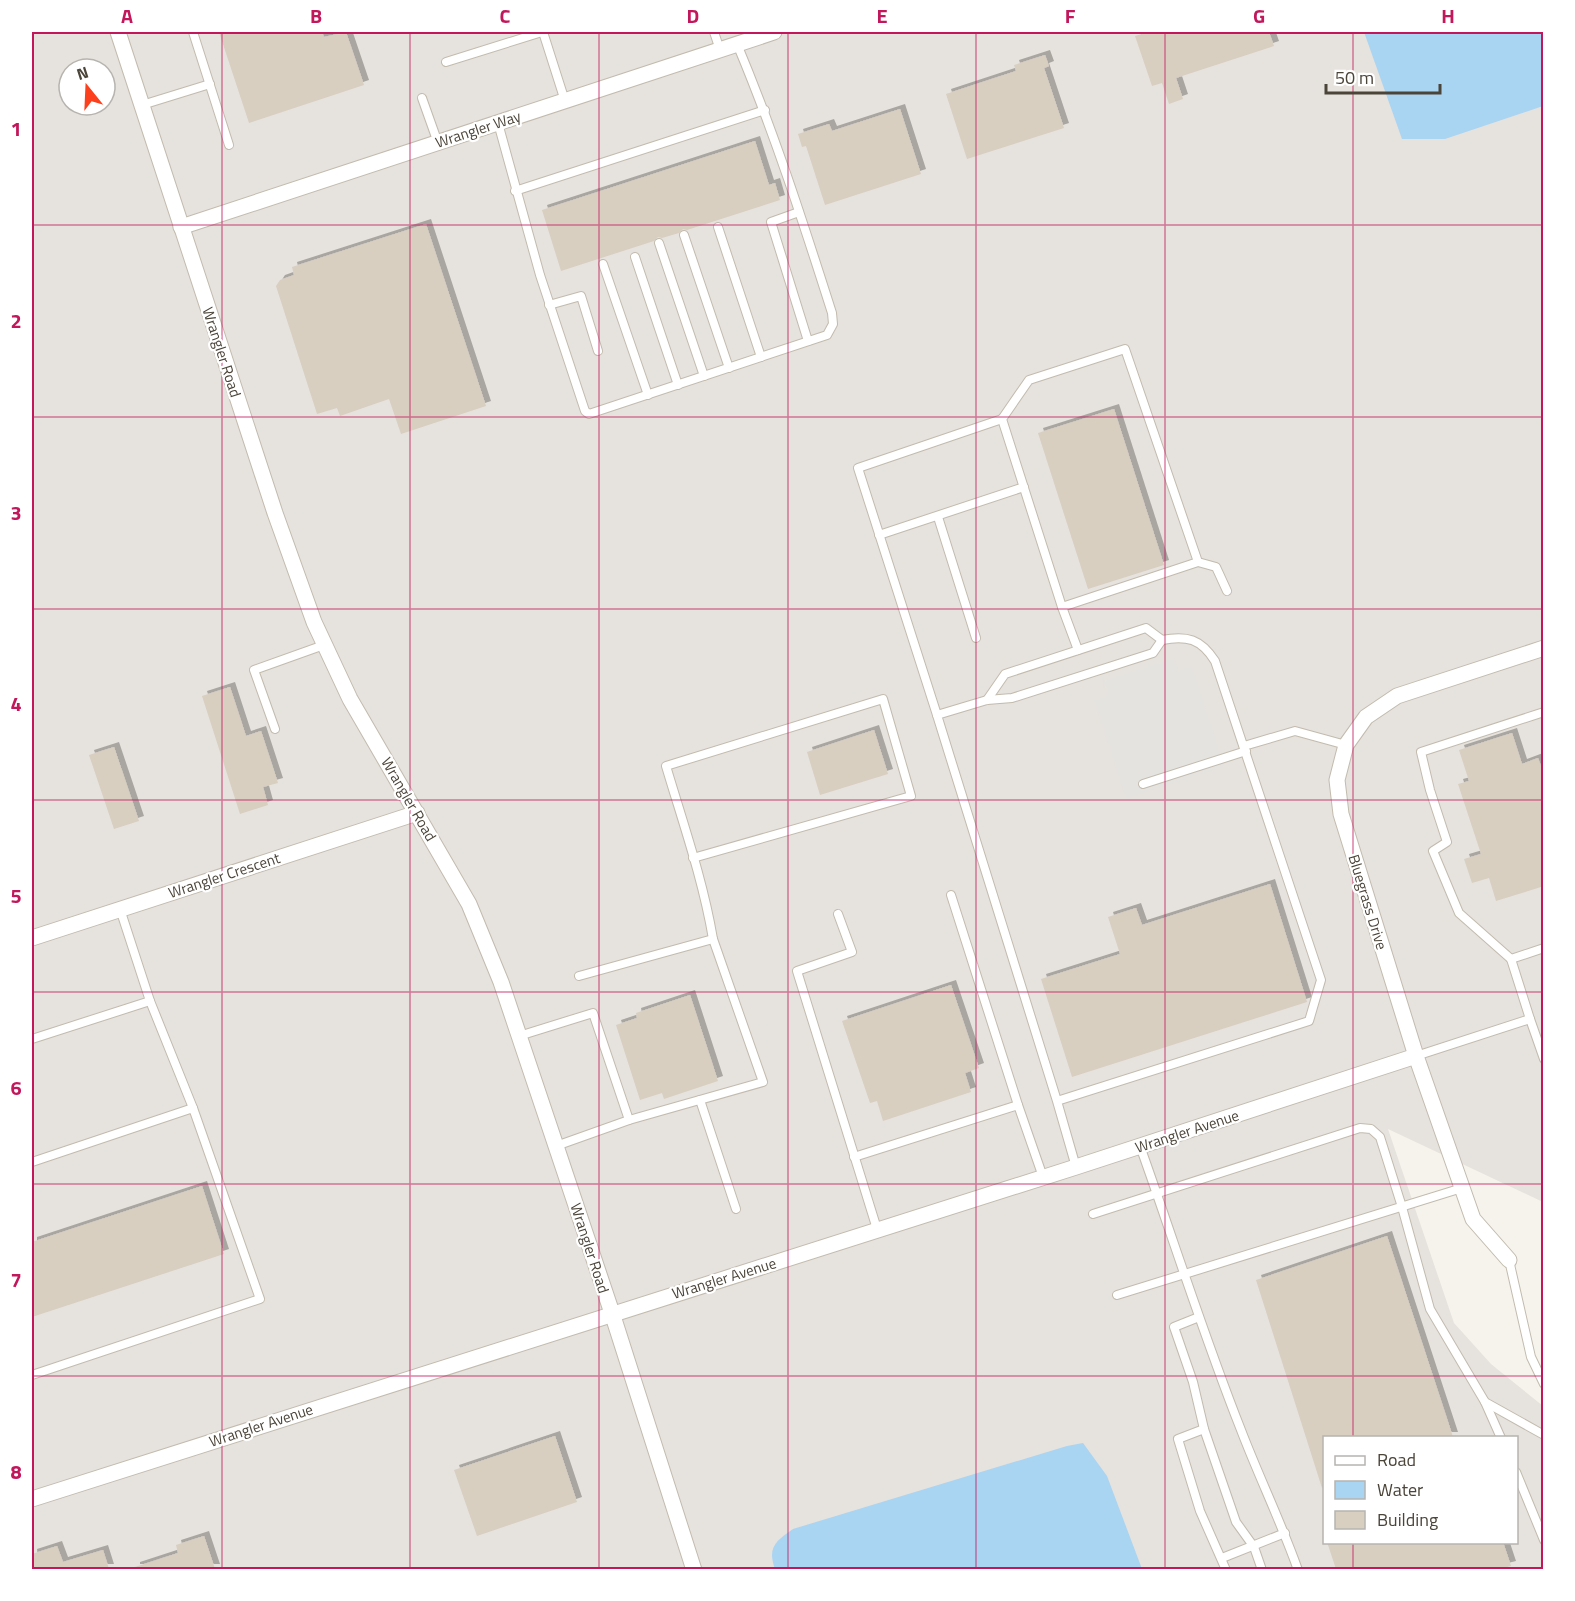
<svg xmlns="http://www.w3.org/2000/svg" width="1575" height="1601" font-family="'Titillium Web',sans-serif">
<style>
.industrial{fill:#e6e2dd;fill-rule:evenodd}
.parking{fill:#e5e3e0}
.water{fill:#a9d4f2}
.building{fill:#d8cfc1;filter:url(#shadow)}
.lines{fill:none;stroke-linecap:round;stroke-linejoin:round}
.service-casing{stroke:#c2bbae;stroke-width:10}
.minor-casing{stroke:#c2bbae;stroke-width:17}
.service{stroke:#fff;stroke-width:8}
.minor{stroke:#fff;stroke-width:15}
.grid{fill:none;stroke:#c2185b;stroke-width:1.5;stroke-opacity:0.55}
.labels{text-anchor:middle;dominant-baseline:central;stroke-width:4.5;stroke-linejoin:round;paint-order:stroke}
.street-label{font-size:15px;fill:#4b4439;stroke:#fff}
.neatline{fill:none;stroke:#c2185b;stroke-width:2}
.grid-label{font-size:20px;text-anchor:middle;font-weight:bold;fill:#c2185b}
</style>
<defs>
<filter id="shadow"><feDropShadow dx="5" dy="-5" stdDeviation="0" flood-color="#0004"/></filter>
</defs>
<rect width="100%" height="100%" fill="#f6f3ec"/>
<path class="industrial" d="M32,32H1543V1202L1388,1129L1454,1323L1491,1364L1543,1406V1569L32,1570ZM69,69H105V105H69ZM1324,1438H1516V1542H1324Z"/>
<path class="parking" d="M1174,658L1178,671L1192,666L1224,766L1126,798L1094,700L1107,696L1103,681Z"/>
<g class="water">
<path d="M1364,32H1543V106L1445,139H1402Z"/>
<path d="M1083,1443L1107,1476L1142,1569H775C767,1547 776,1541 793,1529L1067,1446Z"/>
</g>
<g class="building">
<path d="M219,32H322L324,37L346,32L364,85L249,123Z"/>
<path d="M1149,32H1269L1274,46L1176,78L1183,99L1169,104L1162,83L1152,86L1135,36Z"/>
<path d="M1045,55L1049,66L1044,68L1064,128L967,159L946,94L1016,71L1014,65Z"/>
<path d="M900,109L921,174L825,205L806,146L802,147L798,134L829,124L832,131Z"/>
<path d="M755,141L769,185L775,183L780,200L687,230L683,229L679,233L662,238L658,237L654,241L561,271L542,210Z"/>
<path d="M426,224L486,406L401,434L389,399L340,416L337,408L317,414L276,286L280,280L294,275L292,267Z"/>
<path d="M1114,409L1164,565L1088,589L1038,433Z"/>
<path d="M230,687L246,736L261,731L278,783L263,787L268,805L240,814L202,696Z"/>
<path d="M874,730L888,774L820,795L807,752Z"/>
<path d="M1512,733L1522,764L1538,758L1544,774V886L1496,901L1489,878L1472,883L1464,859L1481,854L1458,784L1469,781L1459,750Z"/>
<path d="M114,747L139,821L114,829L89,755Z"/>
<path d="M1270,884L1307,1002L1072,1077L1041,979L1120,954L1108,917L1136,908L1142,925Z"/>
<path d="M951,985L979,1068L965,1073L971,1092L883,1121L877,1101L870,1103L842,1021Z"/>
<path d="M690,995L718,1081L664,1099L662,1093L640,1100L616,1025L637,1018L636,1013Z"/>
<path d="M202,1186L224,1254L32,1317V1242Z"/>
<path d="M1387,1236L1453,1437H1324V1487L1322,1488L1256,1280Z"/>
<path d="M555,1436L577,1502L477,1536L454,1470Z"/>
<path d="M204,1536L215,1569H135V1567L178,1553L176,1545Z"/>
<path d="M1327,1542H1503L1511,1566L1499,1569H1336Z"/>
<path d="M57,1546L63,1562L103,1550L109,1569H34L32,1554Z"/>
</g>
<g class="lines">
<g class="service-casing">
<g id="service">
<path d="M193,32L229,145"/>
<path d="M543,32L565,101"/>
<path d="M714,32L720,50"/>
<path d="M446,62L542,32"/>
<path d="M422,98L438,143"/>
<path d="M142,105L210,84"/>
<path d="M498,123L540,275L585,411L589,414L827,335L833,324L832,313C803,222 774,132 737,44"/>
<path d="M515,191L765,110"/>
<path d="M799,212L771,222L808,341"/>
<path d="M718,227L761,357"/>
<path d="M684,235L729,368"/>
<path d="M659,243L704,376"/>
<path d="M635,257L678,385"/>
<path d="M603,264L648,395"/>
<path d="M549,305L581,296L598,351"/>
<path d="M938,517L976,638"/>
<path d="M879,535L1024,487"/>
<path d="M1062,607L1198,562"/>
<path d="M1078,650L1062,607L1002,419L1029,380L1125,349L1198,562L1216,567L1227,591"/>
<path d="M987,700L1005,674L1146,628L1162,640"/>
<path d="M1544,712L1421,752L1430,790L1447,842L1433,851L1459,913L1511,959L1544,948"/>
<path d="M937,715L858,468L1002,419"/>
<path d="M275,729L254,670L324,645"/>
<path d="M1244,746L1295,731L1346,745"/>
<path d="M1143,784L1246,751"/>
<path d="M693,858L911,796L883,699L666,766C683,823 703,880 713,939"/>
<path d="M951,895L1018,1105"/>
<path d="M838,914L852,952L797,971L877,1229"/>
<path d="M579,976L713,939L763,1082L629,1120"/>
<path d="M150,1001L193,1108"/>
<path d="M1530,1019L1544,1059"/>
<path d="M519,1036L593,1013L629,1120L556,1146"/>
<path d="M32,1039L150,1001L120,909"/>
<path d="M1416,1056L1530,1019L1511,959"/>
<path d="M700,1100L736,1209"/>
<path d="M1057,1101L1309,1021L1321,980L1215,661C1201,639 1187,635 1162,640L1153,653L1012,698L987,700L937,715L1057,1101L1076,1167"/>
<path d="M1140,1146C1174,1241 1204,1337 1241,1430C1259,1477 1281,1522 1298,1570"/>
<path d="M854,1157L1018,1105L1043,1177"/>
<path d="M32,1162L193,1108L260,1299L32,1375"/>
<path d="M1093,1214L1360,1128L1371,1129L1380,1137L1402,1207L1430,1309L1485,1402L1544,1435"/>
<path d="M1509,1260L1531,1357L1544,1384"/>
<path d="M1117,1295L1462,1188"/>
<path d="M1199,1317L1174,1327L1193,1382L1204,1429L1236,1522L1254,1547L1262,1570"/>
<path d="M1485,1402L1501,1438"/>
<path d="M1204,1429L1178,1439L1200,1511L1226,1570"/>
<path d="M1516,1472L1544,1540"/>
<path d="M1222,1558L1285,1533"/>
</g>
</g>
<g class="minor-casing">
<g id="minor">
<path d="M118,32L275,513L314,622L350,699L469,904L501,982L612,1313L694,1570"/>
<path d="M181,227L774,32"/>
<path d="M32,938L417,813"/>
<path d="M1509,1260L1473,1219L1416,1056L1341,814L1337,780L1346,745L1366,717L1397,696L1544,648"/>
<path d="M32,1499L1076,1167L1416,1056"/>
</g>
</g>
<use href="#service" class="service"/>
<use href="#minor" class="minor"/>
</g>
<path class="grid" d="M222,32V1570M410,32V1570M599,32V1570M788,32V1570M976,32V1570M1165,32V1570M1353,32V1438M32,225H1544M32,417H1544M32,609H1544M32,800H1544M32,992H1544M32,1184H1544M32,1376H1544M1353,1542V1570"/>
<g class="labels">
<g class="street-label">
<text transform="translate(478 129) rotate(-18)">Wrangler Way</text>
<text transform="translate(222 352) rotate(72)">Wrangler Road</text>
<text transform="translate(409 799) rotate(60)">Wrangler Road</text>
<text transform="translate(224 875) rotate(-18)">Wrangler Crescent</text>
<text transform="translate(1368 902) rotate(73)">Bluegrass Drive</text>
<text transform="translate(1187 1131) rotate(-18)">Wrangler Avenue</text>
<text transform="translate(590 1248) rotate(72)">Wrangler Road</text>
<text transform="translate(724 1278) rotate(-17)">Wrangler Avenue</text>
<text transform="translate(261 1425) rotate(-18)">Wrangler Avenue</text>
</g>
</g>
<rect width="1575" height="1601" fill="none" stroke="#ffffff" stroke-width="66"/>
<rect x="1323" y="1436" width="195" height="108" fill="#ffffff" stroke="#b7b4b0" stroke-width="1.5"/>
<rect x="1335" y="1456" width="30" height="9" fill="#ffffff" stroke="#b7b4b0" stroke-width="1.5"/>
<text x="1377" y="1466" font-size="18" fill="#4b4439">Road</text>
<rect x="1335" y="1481" width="30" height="18" fill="#a9d4f2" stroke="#b7b4b0" stroke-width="1.5"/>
<text x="1377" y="1496" font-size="18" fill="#4b4439">Water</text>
<rect x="1335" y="1511" width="30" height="18" fill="#d8cfc1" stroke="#b7b4b0" stroke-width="1.5"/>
<text x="1377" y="1526" font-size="18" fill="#4b4439">Building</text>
<g transform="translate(87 87) rotate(342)"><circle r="28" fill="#ffffff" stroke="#b7b4b0" stroke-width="1.5"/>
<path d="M0-4.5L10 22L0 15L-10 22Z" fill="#fc3f1d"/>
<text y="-9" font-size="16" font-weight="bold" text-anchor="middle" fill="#4b4439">N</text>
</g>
<path d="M1326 84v9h114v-9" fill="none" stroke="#4b4439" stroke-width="3"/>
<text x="1335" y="84" font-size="18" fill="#4b4439" stroke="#ffffff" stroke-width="4.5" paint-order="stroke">50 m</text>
<rect x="33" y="33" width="1509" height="1535" class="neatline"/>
<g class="grid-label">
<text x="127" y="23">A</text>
<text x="316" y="23">B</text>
<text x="505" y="23">C</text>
<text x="693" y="23">D</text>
<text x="882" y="23">E</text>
<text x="1070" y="23">F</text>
<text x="1259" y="23">G</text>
<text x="1448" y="23">H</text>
<text x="16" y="136">1</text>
<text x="16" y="328">2</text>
<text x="16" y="520">3</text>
<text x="16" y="711">4</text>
<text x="16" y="903">5</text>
<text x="16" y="1095">6</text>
<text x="16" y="1287">7</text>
<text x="16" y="1479">8</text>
</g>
</svg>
